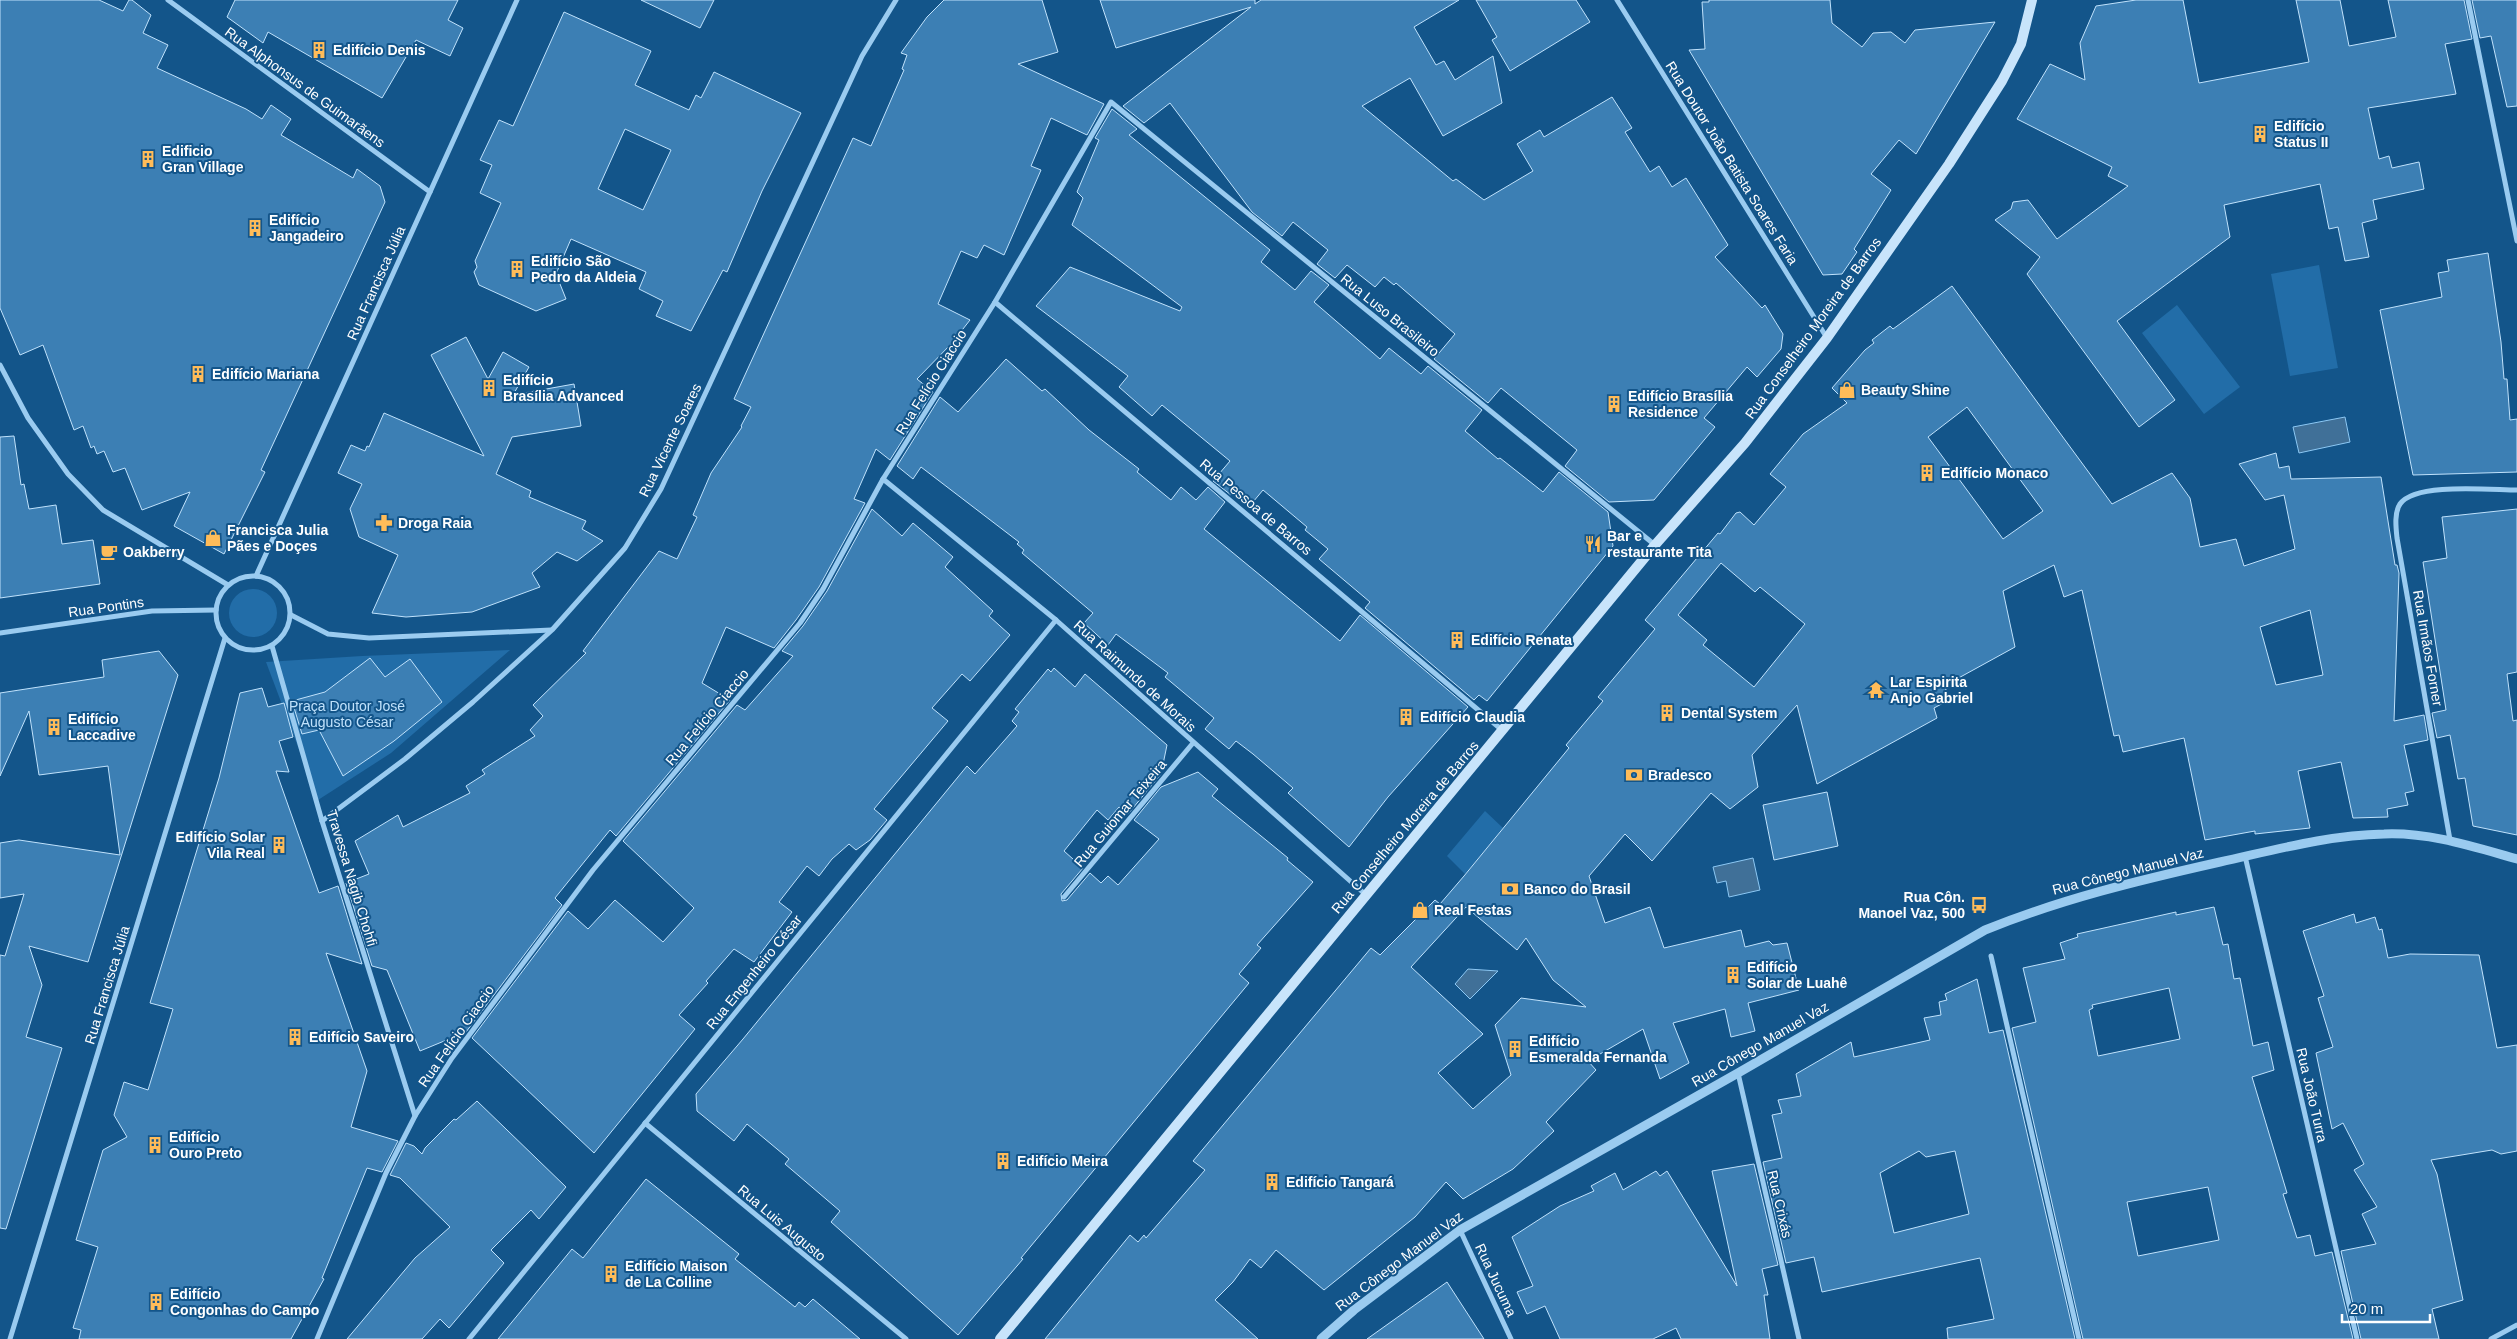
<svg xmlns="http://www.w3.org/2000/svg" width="2517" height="1339" font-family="Arial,sans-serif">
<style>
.green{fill:#226da8}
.water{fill:#407098;stroke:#8cc8f4}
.building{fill:#3c7fb4;stroke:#c0e2fc;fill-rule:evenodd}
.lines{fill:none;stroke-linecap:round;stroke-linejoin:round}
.minor{stroke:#9acbf0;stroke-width:5}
.tertiary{stroke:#9acbf0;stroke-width:9}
.secondary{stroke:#c8e4fb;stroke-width:10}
.labels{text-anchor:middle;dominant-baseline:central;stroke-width:4;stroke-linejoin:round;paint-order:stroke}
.poi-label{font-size:14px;font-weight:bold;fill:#fff;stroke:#13558a;text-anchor:start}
.street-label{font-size:14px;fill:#fff;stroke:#13558a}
.park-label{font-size:14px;fill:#c0e2fc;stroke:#13558a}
</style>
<rect width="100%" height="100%" fill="#13558a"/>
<g class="green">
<path d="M2319,265L2338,368L2290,376L2271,274Z"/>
<path d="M2177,305L2240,387L2204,414L2142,333Z"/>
<circle cx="253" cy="613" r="24"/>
<path d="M510,650L391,753L318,800L266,662L362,656Z"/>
<path d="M1485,811L1503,828L1465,874L1447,856Z"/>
</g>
<g class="water">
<path d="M2345,417L2350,442L2299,453L2293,427Z"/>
<path d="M1753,858L1760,890L1729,897L1726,881L1717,883L1713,867Z"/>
<path d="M1468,969L1498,971L1470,999L1455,984Z"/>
</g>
<g class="building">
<path d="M0,0H99L123,11L129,0H132L151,15L143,33L168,45L157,68L246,109L262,119L271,105L291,119L281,135L353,178L357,169L380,186L385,202L261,470L265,472L224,554L174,526L190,492L142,510L125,468L113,472L104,451L97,454L94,446L91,448L83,426L74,430L43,345L20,355L0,308Z"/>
<path d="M235,0H458L448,20L463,28L450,56L416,40L382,98L268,32L263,43L227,17Z"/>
<path d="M641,0H714L700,28Z"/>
<path d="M944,0H1042L1058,52L1018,64L1104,104L1087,135L1051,118L1031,166L1041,170L1004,255L984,245L977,258L961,251L938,304L970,320L952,343L917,379L933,392L890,460L876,449L854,499L865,503L819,587L796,620L774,648L726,627L702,683L730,700L616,836L610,830L555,898L562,905L466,1032L420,1051L387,970L372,966L346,883L369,874L355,841L398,815L403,827L470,793L466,786L485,774L482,770L535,736L530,730L543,716L533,705L586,653L583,651L659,551L677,559L697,517L693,515L711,473L742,427L741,426L751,407L734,399L853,138L871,146L904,70L902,69L907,55L901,53L927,17Z"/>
<path d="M1100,0H1255V4L1261,0H1459L1414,27L1436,65L1444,61L1455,80L1493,56L1502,103L1443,136L1410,78L1362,106L1453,181L1456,179L1484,200L1533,171L1517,144L1540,130L1544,137L1612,97L1632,128L1625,132L1650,172L1659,166L1672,187L1686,178L1728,245L1715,257L1762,308L1765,305L1783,334L1781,349L1757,377L1747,367L1704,418L1715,427L1654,500L1609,502L1565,466L1577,450L1501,388L1488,403L1434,359L1455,334L1396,283L1394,285L1384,277L1375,287L1347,265L1335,278L1317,264L1328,250L1293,222L1282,236L1252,212L1170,103L1144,123L1123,106L1251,7L1116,48Z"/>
<path d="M1476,0H1576L1590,22L1510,71L1492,40L1497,37Z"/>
<path d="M1709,0H1830L1832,23L1862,47L1873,33L1891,32L1905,43L1915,30L1995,22L1916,154L1899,140L1871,174L1891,190L1854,249L1857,252L1842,274L1823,275L1689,50L1705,49L1702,2H1709Z"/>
<path d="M2136,0H2183L2199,83L2309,62L2296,0H2340L2349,46L2396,37L2388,0H2464L2472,39L2445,44L2456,94L2368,108L2379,159L2389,156L2392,168L2419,162L2424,189L2373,200L2377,219L2362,223L2369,257L2345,261L2338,227L2329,229L2320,184L2224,205L2230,237L2117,321L2175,400L2139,427L2027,274L2040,257L1995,220L2011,209L2013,202L2028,200L2057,239L2128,186L2108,176L2112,167L2017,119L2050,64L2085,80L2080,43L2096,6Z"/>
<path d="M2472,0H2517V106L2507,107L2491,36L2480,38Z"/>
<path d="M564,12L651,51L635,85L689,110L696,95L701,98L714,72L801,113L762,191L727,272L723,270L691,331L656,316L663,301L639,289L646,272L571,239L556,274L566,299L536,311L479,285L474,272L477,267L475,261L501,203L480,193L492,165L480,160L499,120L513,126ZM625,129L671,150L643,210L598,189Z"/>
<path d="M1112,109L1137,129L1129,135L1270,250L1261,262L1295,290L1311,271L1329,285L1314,302L1380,359L1389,348L1421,374L1428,366L1482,410L1465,431L1498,459L1500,458L1543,492L1559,472L1608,512L1613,546L1487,701L1479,695L1474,700L1365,608L1370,602L1319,559L1328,549L1305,530L1307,527L1263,490L1253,502L1237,488L1231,495L1213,481L1230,461L1162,405L1152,416L1119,387L1128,376L1036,306L1070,267L1180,311L1182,307L1072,225L1083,198L1077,192L1099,140L1095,138Z"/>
<path d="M2488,253L2501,342L2504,379H2507L2510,420L2517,419V472L2413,475L2380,310L2442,297L2438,273L2449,271L2447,260Z"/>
<path d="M1952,286L2112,504L2172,473L2190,498L2200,547L2236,539L2244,566L2295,549L2284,495L2265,500L2239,464L2276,453L2279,468L2289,466L2291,479L2381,477L2395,565H2397L2399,573L2394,721L2424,715L2428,740L2404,745L2414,791L2405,793L2408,805L2387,809L2388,817L2353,818L2341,762L2298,771L2310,828L2255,834V831L2205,840L2184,738L2123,752L2119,735L2114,736L2082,590L2064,597L2054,565L2003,591L2015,647L1944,686L1951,699L1934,708L1937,718L1817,784L1797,705L1752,755L1758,787L1730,809L1711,793L1652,861L1625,834L1589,876L1605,923L1650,907L1664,948L1741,930L1745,947L1769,941L1773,945L1787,943L1799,990L1748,1003L1755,1031L1731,1037L1725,1009L1673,1023L1689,1063L1660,1079L1643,1029L1588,1061L1596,1070L1546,1122L1554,1131L1513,1169L1463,1199L1446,1182L1415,1217L1324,1290L1276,1250L1261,1268L1250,1259L1233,1282L1215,1300L1258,1339H1045L1130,1235L1138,1242L1144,1235L1146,1238L1205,1170L1193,1161L1371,948L1380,955L1435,900L1440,904L1464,876L1569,748L1566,745L1603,701L1598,697L1655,629L1645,620L1718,533L1720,534L1736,513L1740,512L1754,525L1786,487L1770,474L1803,434L1847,403L1832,388L1865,350L1874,343L1872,340L1890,326L1893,329ZM1967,407L2043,511L2003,539L1928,437ZM1721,563L1755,592L1760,587L1805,624L1754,687L1703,645L1707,640L1678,615ZM2310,610L2323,675L2276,685L2260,627ZM1466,907L1517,950L1526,938L1553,980L1586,1007L1521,998L1495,1025L1511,1075L1473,1109L1438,1073L1483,1034L1411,967Z"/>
<path d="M466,337L488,379L503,352L529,367L513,395L574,384L581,426L512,437L496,474L531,491L529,497L586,521L582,529L603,541L577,561L557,552L532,573L540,587L472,612L406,617L372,613L398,555L359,537L350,509L362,484L338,473L351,445L365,451L367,446L369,447L384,413L484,456L431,355Z"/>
<path d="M1006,359L1042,391L1045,389L1089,430L1139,469L1137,472L1171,500L1181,487L1196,500L1208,487L1225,502L1204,529L1340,641L1360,615L1468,707L1388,797L1349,847L1288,793L1293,788L1253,754L1236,741L1229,749L1205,729L1214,718L1165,677L1168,673L1116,634L1108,645L1084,623L1093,613L1022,553L1024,550L1017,544L1019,542L921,467L913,479L897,466L940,397L958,412Z"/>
<path d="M14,436L21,485L24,484L29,509L56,505L62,544L93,540L100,584L0,598V437Z"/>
<path d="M872,509L902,536L913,523L953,557L945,567L993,611L989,616L1010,635L970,681L962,674L932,708L948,721L874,809L887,820L870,840L856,850L849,844L832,859L819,876L807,866L779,902L792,912L754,962L734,949L706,981L708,983L679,1015L695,1029L594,1153L472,1038L568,911L588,929L615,900L663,942L694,908L623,841L737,705L745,710L793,656L782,651L803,626L827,591Z"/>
<path d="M2517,509V672L2507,674L2513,721L2517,720V835L2473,826L2465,778L2458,779L2450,735L2437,738L2432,713L2446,710L2423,562L2447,558L2442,517Z"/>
<path d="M159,651L178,675L88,962L29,946L42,985L26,1037L62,1048L6,1229L0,1228V955L5,956L24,894L0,898V843L19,840L120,855L108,766L39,775L29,711L0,776V693L104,677L102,660Z"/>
<path d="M370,658L385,677L410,659L442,702L394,741L343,776L319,730L302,734L292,701L325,692Z"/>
<path d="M1054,668L1075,687L1085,674L1167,745L1161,774L1128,814L1119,807L1108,820L1097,810L1064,851L1083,868L1061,894L1062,901L1067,900L1090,873L1101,883L1108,876L1118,885L1159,839L1134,820L1161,787L1198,772L1218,789L1212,796L1288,858L1287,860L1313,882L1257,945L1261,948L1239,974L1249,983L1021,1258L1023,1259L958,1335L831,1222L840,1211L785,1164L789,1159L747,1124L734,1141L697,1111L696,1094L743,1039L967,766L975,774L1017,726L1012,721L1019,712L1015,709L1048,669L1051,672Z"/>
<path d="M262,688L268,707L284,703L293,737L279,741L289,772L276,771L319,893L338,886L362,964L326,953L367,1071L351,1127L398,1141L382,1172L367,1168L322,1278L324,1279L291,1339H79L81,1330L73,1328L98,1247L76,1240L103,1150L127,1137L114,1115L124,1082L148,1090L173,1009L150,1003L219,778L240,693Z"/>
<path d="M1827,792L1838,846L1774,860L1763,805Z"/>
<path d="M2214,907L2223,945L2228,944L2234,979L2240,978L2253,1046L2268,1042L2274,1070L2252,1077L2287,1193L2283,1194L2297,1238L2310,1235L2315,1256L2332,1252L2353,1339H2083L2012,1028L2036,1022L2023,968L2065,959L2060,943L2078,937L2077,934L2176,912V915ZM2169,988L2180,1039L2098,1056L2089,1010L2093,1008L2092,1005ZM2208,1187L2219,1240L2138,1256L2127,1202Z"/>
<path d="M2354,914L2356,923L2375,917L2379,930L2382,929L2388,958L2410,954L2479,955L2497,1048L2517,1045V1151L2501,1154L2492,1150L2431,1160L2437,1174L2463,1300L2432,1309L2439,1339H2361L2341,1251L2376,1244L2362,1214L2377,1207L2354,1170L2364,1164L2343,1123L2332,1129L2316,1053L2333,1047L2318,998L2324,996L2303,931Z"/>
<path d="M1977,979L1989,1033L2003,1030L2075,1339H1948L1947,1328L1994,1319L1980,1258L1822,1292L1814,1257L1786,1263L1763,1162L1782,1158L1772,1115L1782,1113L1778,1100L1801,1096L1796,1074L1851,1042L1854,1057L1930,1040L1924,1018L1941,1015L1939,1002L1947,1000L1945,994ZM1919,1151L1926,1157L1955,1151L1969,1214L1894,1233L1880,1173Z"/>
<path d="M477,1101L566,1187L539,1219L531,1210L491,1250L504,1263L449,1328L440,1319L422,1339H347L415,1258L450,1227L400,1178L390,1175L406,1143L414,1146L422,1154L425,1148L454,1119L456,1120Z"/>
<path d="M1754,1164L1778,1265L1762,1269L1768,1295H1764L1770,1339H1681L1676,1328L1653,1339H1560L1545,1306L1527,1314L1517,1292L1533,1286L1512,1237L1560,1206L1594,1191L1591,1186L1615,1173L1623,1190L1656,1171L1660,1176L1667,1171L1737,1286L1712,1171Z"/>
<path d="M646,1179L739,1254L735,1259L795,1307L799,1302L805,1307L813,1299L860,1339H498L572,1249L583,1258Z"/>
<path d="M1447,1282L1484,1339H1367Z"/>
</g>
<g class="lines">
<g class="minor">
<path d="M168,0L430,192"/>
<path d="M1617,0L1827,338"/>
<path d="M2468,0L2517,241"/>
<path d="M995,302L1502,730"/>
<path d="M0,365L28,418L68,474L103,510L228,585"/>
<path d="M883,479L1056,620L1366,895"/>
<circle cx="253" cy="613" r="37"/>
<path d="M256,576L517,0"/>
<path d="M291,615L328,634L369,638L551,630"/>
<path d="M0,633L152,611L216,610"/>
<path d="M272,646L322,821L415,1116"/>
<path d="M322,821L405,759L473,702L552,630L625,548L661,489L862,56L896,0"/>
<path d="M2450,840L2397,538C2396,528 2394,513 2400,504C2415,482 2492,490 2517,490"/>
<path d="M2245,856L2357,1339"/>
<path d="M1064,897L1193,743"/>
<path d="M1991,956L2079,1339"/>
<path d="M1738,1073L1799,1339"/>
<path d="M645,1123L906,1339"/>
<path d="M1460,1230L1511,1339"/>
<path d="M10,1339L225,638"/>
<path d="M317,1339L386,1173L415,1116L452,1058L593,870L800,623L823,589L883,479L995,302L1111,102L1655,545"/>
<path d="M469,1339L1056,620"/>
<path d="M2491,1339L2517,1325"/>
</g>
<path class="tertiary" d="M1321,1339L1354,1310L1460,1230L1738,1073L1985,930C2061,899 2140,880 2220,862C2275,850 2328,835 2384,834C2429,832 2474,847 2517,859"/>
<path class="secondary" d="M1000,1339L1655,545L1745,443L1827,338L1949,164L2002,81L2021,44L2032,0"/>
</g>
<defs>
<g id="building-bare" transform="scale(1.35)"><path d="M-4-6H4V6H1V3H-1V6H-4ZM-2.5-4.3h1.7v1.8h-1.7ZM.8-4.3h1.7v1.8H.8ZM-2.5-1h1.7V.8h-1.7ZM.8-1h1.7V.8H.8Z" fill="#ffbc59" stroke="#13558a" stroke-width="2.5" paint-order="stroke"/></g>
<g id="shop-bare" transform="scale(1.35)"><path d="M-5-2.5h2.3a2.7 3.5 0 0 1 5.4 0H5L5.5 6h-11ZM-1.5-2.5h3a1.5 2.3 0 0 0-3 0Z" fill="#ffbc59" stroke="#13558a" stroke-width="2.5" paint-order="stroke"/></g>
<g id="pharmacy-bare" transform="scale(1.35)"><path d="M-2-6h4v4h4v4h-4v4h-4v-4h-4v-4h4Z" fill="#ffbc59" stroke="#13558a" stroke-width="2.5" paint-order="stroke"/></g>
<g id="restaurant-bare" transform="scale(1.35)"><path d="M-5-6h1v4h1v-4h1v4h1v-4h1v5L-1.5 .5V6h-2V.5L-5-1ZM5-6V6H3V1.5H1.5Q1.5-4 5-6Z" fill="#ffbc59" stroke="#13558a" stroke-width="2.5" paint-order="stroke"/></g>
<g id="cafe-bare" transform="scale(1.35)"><path d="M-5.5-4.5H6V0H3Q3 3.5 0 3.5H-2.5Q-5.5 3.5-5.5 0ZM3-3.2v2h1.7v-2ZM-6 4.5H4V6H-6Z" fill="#ffbc59" stroke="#13558a" stroke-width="2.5" paint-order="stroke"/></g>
<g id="temple-bare" transform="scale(1.35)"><path d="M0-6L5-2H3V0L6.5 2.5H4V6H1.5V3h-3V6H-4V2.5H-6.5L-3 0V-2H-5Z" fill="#ffbc59" stroke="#13558a" stroke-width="2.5" paint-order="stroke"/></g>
<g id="bank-bare" transform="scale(1.35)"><path d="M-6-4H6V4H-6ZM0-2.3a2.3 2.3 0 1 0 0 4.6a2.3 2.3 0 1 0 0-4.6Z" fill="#ffbc59" stroke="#13558a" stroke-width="2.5" paint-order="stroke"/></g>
<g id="bus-bare" transform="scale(1.35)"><path d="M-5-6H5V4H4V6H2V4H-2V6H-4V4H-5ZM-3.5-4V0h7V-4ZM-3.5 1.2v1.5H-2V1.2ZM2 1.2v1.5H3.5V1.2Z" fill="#ffbc59" stroke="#13558a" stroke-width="2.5" paint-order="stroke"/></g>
</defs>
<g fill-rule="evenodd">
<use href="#building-bare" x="319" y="50"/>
<use href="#building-bare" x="2260" y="134"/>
<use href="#building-bare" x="148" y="159"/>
<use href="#building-bare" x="255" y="228"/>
<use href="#building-bare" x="517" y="269"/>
<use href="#building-bare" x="198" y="374"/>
<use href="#building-bare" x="489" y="388"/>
<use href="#shop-bare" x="1847" y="390"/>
<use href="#building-bare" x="1614" y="404"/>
<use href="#building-bare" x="1927" y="473"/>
<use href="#pharmacy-bare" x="384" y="523"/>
<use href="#shop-bare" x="213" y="538"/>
<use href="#restaurant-bare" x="1593" y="544"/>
<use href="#cafe-bare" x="109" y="552"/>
<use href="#building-bare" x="1457" y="640"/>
<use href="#temple-bare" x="1876" y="690"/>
<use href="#building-bare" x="1667" y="713"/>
<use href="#building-bare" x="1406" y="717"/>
<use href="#building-bare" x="54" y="727"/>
<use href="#bank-bare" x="1634" y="775"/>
<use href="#building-bare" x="279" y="845"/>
<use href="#bank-bare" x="1510" y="889"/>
<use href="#bus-bare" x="1979" y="905"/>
<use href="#shop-bare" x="1420" y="910"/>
<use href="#building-bare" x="1733" y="975"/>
<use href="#building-bare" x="295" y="1037"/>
<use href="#building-bare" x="1515" y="1049"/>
<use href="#building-bare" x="155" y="1145"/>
<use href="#building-bare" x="1003" y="1161"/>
<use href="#building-bare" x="1272" y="1182"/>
<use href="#building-bare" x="611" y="1274"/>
<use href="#building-bare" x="156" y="1302"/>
</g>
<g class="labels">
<g class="poi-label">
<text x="333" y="50">Edifício Denis</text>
<text x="2274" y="126">Edifício<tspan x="2274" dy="16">Status II</tspan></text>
<text x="162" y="151">Edificio<tspan x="162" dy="16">Gran Village</tspan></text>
<text x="269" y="220">Edifício<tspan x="269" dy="16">Jangadeiro</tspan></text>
<text x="531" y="261">Edifício São<tspan x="531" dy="16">Pedro da Aldeia</tspan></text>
<text x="212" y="374">Edifício Mariana</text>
<text x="503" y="380">Edifício<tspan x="503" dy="16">Brasília Advanced</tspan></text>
<text x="1861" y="390">Beauty Shine</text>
<text x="1628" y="396">Edifício Brasília<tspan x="1628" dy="16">Residence</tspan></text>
<text x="1941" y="473">Edifício Monaco</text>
<text x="398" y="523">Droga Raia</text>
<text x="227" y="530">Francisca Julia<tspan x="227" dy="16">Pães e Doçes</tspan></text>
<text x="1607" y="536">Bar e<tspan x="1607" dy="16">restaurante Tita</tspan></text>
<text x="123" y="552">Oakberry</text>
<text x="1471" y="640">Edifício Renata</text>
<text x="1890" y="682">Lar Espirita<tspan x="1890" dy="16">Anjo Gabriel</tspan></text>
<text x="1681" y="713">Dental System</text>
<text x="1420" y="717">Edifício Claudia</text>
<text x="68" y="719">Edifício<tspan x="68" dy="16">Laccadive</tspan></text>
<text x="1648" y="775">Bradesco</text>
<text x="265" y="837" text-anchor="end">Edifício Solar<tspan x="265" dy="16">Vila Real</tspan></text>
<text x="1524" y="889">Banco do Brasil</text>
<text x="1965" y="897" text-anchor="end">Rua Côn.<tspan x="1965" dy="16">Manoel Vaz, 500</tspan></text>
<text x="1434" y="910">Real Festas</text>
<text x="1747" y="967">Edifício<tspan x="1747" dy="16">Solar de Luahê</tspan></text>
<text x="309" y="1037">Edifício Saveiro</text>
<text x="1529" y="1041">Edifício<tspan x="1529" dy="16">Esmeralda Fernanda</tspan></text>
<text x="169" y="1137">Edifício<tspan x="169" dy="16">Ouro Preto</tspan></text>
<text x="1017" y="1161">Edifício Meira</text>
<text x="1286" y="1182">Edifício Tangará</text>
<text x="625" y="1266">Edifício Maison<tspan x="625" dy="16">de La Colline</tspan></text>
<text x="170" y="1294">Edifício<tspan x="170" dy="16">Congonhas do Campo</tspan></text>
</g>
<g class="street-label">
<text transform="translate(305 87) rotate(36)">Rua Alphonsus de Guimarãens</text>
<text transform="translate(1732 163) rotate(58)">Rua Doutor João Batista Soares Faria</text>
<text transform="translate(376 283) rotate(-66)">Rua Francisca Júlia</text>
<text transform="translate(1390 315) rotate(39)">Rua Luso Brasileiro</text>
<text transform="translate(1813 328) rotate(-54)">Rua Conselheiro Moreira de Barros</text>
<text transform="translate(931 382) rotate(-58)">Rua Felício Ciaccio</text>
<text transform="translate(670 440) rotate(-64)">Rua Vicente Soares</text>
<text transform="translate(1256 507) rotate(40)">Rua Pessoa de Barros</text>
<text transform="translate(106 607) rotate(-8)">Rua Pontins</text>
<text transform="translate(2428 648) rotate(80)">Rua Irmãos Forner</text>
<text transform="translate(1135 676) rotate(42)">Rua Raimundo de Morais</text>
<text transform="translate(707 717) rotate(-50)">Rua Felício Ciaccio</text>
<text transform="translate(1120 813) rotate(-50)">Rua Guiomar Teixeira</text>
<text transform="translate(1405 827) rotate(-50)">Rua Conselheiro Moreira de Barros</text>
<text transform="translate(2128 871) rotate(-14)">Rua Cônego Manuel Vaz</text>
<text transform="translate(352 878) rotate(73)">Travessa Nagib Chohfi</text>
<text transform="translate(754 972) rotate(-51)">Rua Engenheiro César</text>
<text transform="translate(107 985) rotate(-73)">Rua Francisca Júlia</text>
<text transform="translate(456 1036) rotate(-55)">Rua Felício Ciaccio</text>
<text transform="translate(1760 1044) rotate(-30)">Rua Cônego Manuel Vaz</text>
<text transform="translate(2312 1095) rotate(77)">Rua João Turra</text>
<text transform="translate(1780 1204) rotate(77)">Rua Crixás</text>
<text transform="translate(782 1223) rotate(40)">Rua Luis Augusto</text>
<text transform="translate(1399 1261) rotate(-37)">Rua Cônego Manuel Vaz</text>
<text transform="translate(1496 1280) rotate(65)">Rua Jucuma</text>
</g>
<g class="park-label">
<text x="347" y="706">Praça Doutor José<tspan x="347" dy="16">Augusto César</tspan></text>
</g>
</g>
<path d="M2342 1314v8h88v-8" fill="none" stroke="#ffffff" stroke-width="2.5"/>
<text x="2350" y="1314" font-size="15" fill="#ffffff" stroke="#13558a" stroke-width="4" paint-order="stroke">20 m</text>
</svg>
